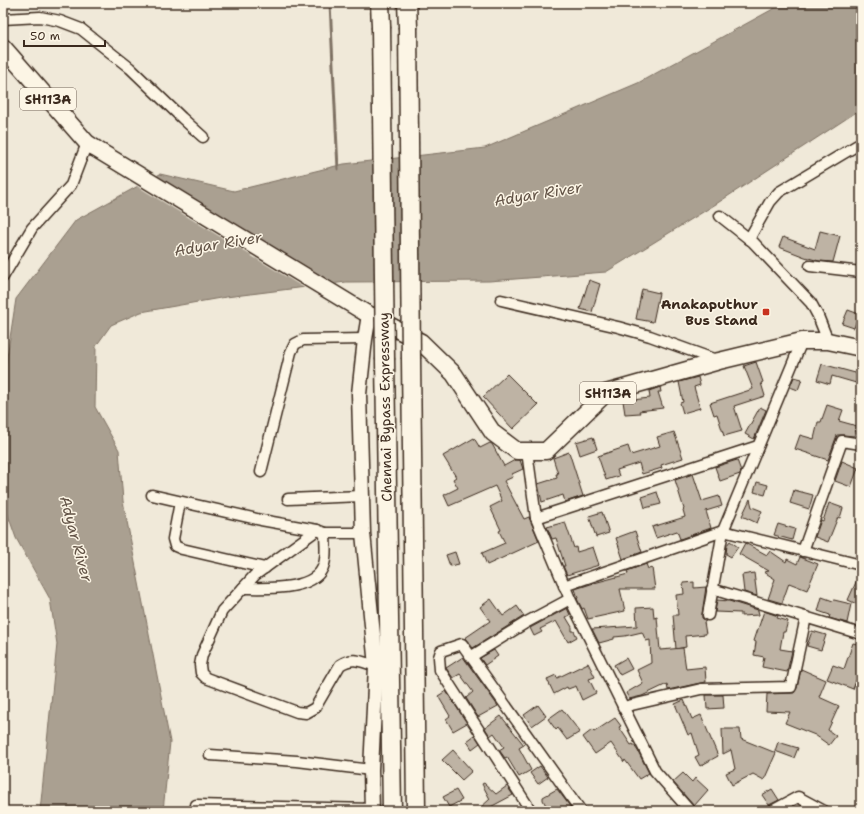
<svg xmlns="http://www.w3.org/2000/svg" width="864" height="814" font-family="'Shantell Sans',sans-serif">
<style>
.water{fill:#aaa091;stroke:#7e7163}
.pier{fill:#f0e9d9}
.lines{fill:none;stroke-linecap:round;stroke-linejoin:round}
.stream{stroke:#7e7163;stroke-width:3}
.building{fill:#beb3a4;stroke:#3b2a1e}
.street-casing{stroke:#3b2a1e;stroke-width:13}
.secondary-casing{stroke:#3b2a1e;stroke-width:17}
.primary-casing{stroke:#3b2a1e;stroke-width:19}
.highway-casing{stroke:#3b2a1e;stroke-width:21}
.street{stroke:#fcf5e5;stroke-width:10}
.secondary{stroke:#fcf5e5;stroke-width:14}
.primary{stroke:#fcf5e5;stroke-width:16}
.highway{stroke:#fcf5e5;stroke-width:18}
.highway-bridge-casing{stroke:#3b2a1e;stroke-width:21;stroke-linecap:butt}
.highway-bridge{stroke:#fcf5e5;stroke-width:18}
.poi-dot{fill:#c8321e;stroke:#fcf5e5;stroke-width:1.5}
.labels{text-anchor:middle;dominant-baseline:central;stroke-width:3;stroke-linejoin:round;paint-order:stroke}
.shield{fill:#fcf5e5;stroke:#75675a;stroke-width:1}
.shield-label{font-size:13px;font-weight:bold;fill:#3b2a1e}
.poi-label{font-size:14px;font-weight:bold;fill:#3b2a1e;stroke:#fcf5e5;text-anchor:end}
.street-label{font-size:14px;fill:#3b2a1e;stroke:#fcf5e5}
.water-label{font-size:15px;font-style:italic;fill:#625346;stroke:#fcf5e5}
</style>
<rect width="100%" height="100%" fill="#f0e9d9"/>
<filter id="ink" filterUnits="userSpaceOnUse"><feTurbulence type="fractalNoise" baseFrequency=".025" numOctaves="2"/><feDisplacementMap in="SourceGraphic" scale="8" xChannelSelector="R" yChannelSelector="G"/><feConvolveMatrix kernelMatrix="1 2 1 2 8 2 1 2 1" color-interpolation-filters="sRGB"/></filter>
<g filter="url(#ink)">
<path class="water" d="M784,3H861V109L716,204L606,272L489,281L346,282L226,297L141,312L111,325L96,346L95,407L119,450L123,501L170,742L163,811H40L57,644L50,599L16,538L3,501V383L16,299L76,220L160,174L234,191L344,164L485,148L638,83Z"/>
<path class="pier" d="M155,174L338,285L306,289L135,185Z"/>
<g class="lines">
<path class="stream" d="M330,3L338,169"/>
</g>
<g class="building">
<path d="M820,231L840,236L833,262L819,261L805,257L779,247L783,237L815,249Z"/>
<path d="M589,280L600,284L592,312L580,309Z"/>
<path d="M642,289L659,293L653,322L636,319Z"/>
<path d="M848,310L859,314L854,328L842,324Z"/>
<path d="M756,362L763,382L761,383L765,396L734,406L742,431L724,436L717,414L714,415L710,403L753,389L744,366Z"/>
<path d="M822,364L859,374L856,383L832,376L830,384L817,380Z"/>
<path d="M507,374L538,405L513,429L483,397Z"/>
<path d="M698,377L700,385L694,387L700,408L683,413L680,403L683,402L679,382Z"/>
<path d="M794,377L802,379L798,390L790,387Z"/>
<path d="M660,387L661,392H658L663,408L639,411L640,413L625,414L623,401L650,398L649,391Z"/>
<path d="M827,405L843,410L839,421L857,426L854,436L843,435H837L828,460L795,449L800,435L814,439L818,422H821Z"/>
<path d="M760,407L766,410L754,439L745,434Z"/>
<path d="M674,432L683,458L661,465L662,468L642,474L639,463L617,470L619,476L606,480L598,456L628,446L631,455L660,446L657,437Z"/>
<path d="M593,437L597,449L580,455L576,442Z"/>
<path d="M474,438L480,448L490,443L492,444L504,466L515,460H520L523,469L512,474L513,477L504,481L524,519L529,517L539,541L487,565L482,553L505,543L499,531L501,530L490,507L502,501L495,486L449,506L444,495L458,488L453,479L456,477L443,456Z"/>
<path d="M569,452L583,496L565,502L563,495L542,502L538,484L557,478L556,474H558L553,458Z"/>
<path d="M737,460L741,471L740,474L720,481L715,467Z"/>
<path d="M842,461L858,468L851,487L835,481Z"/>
<path d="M693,474L702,501L719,496L722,506L706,511L711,528L680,539L677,531L656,538L652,527L685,517L683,510L684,509L675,480Z"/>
<path d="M757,482L768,485L765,495L754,492Z"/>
<path d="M794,490L813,495L809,509L790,503Z"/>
<path d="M657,492L661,504L645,508L642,497Z"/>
<path d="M750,499L752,507L762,511L757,523L742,516Z"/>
<path d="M829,503L843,508L840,518L838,517L828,542L815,537L821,520L823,521Z"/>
<path d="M602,512L609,533L596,537L589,516Z"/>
<path d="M565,522L574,548L576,547L577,552L593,547L599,565L567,575L563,566H565L556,538L552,539L547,527Z"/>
<path d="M778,524L795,529L792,540L774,535Z"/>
<path d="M635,531L642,552L623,559L616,538Z"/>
<path d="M730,541L738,547L731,557L726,554L727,545Z"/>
<path d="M745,543L767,555L770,551L786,562L787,559L797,564L800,557L818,564L807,590L789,583L782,603L768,599L775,579L764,572L769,571L739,554Z"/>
<path d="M455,552L459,564L450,566L446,555Z"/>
<path d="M646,564L648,569L652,568L655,589H620L625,611L588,619L584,608L582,609L577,599L578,598L575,589L594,583L628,574L627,571Z"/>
<path d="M861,571V606L848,600Z"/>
<path d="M754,573L757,596L744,592L742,575Z"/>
<path d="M694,582V588L706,587L702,614V618L706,621L704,622L706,634L685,636L686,647L676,649L673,615H678L676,595L684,594L683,583Z"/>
<path d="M822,597L833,601L834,600L851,604L847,623L829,618L830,615L818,611Z"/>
<path d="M491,599L503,616L517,606L524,616L473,648L465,638L490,621L480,607Z"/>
<path d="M717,600L729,601L758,610L759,615L741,616V613L715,612Z"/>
<path d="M653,607L654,618L657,617L660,650L683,648L686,669L705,667L706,682L700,683L668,690L667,684L642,696L629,699L626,693L643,683L637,670L651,663L650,640L646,641L642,632L625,636L614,637V639L599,643L592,629L637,626L636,608Z"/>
<path d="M567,608L570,615L566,617L572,627V631H574L577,637L568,642L556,621L540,629L542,632L534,636L530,628Z"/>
<path d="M764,611L778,616L777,618L788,621L785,632H783L780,649L792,651L787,672L762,667L764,657L754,655L756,642L754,641Z"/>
<path d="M812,631L826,635L821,650L807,646Z"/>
<path d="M853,643L861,645V667L853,689L827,679L833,665L844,669Z"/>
<path d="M494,650L498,656L485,665L480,658Z"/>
<path d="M463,657L498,706L478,717L466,698L473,692L460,674L453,678L446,668Z"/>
<path d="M626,658L632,669L620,675L614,665Z"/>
<path d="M588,663L595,677L589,679L596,693L582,700L576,686L568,689L567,687L554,694L547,679L556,675L557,678Z"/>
<path d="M801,669L826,680L819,697L839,706L828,730L836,736L829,745L815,735L785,723L790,712L766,711L767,694L794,693L797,688Z"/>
<path d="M446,691L467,723L453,731L446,719L450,716L438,696Z"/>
<path d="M706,695H723L724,708L707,709Z"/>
<path d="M684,700L692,719L701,715L718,756L700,766L695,757L699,755L692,733L688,735L675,704Z"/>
<path d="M538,705L546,716L532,726L524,715Z"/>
<path d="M562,709L580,732L567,740L558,728L556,730L548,719Z"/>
<path d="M501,716L524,745L519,748L531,770L519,777L507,757L505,758L499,750L504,747L494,733L490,736L485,728Z"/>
<path d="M615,718L621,726L619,727L631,745L633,744L638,751L649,773L639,779L625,760L624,762L611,743L595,754L583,737L592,730L594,732Z"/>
<path d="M722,729H740L741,739L776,753L764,780L753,774L732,785L726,773L735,769L731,750L723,754Z"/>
<path d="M475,735L480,743L472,749L467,741Z"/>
<path d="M778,742L798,748L794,758L775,751Z"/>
<path d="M453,750L472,771L462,780L442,760Z"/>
<path d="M540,766L548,777L538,784L530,773Z"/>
<path d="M683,773L692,782L695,778L708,790L694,806L673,782Z"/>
<path d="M484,783L496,794L507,786L513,795L483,811H480L479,809L490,799L482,784Z"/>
<path d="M557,789L572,809L567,811H549L543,800V797Z"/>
<path d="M772,789L779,800L769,805L762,795Z"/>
<path d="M456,790L462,800L449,807L443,797Z"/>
</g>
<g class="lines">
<g class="street-casing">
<g id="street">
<path d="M3,19L40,17L60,21L81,29L130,68L182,118L203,137"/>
<path d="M720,216L753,242L811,303L818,316L828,341"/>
<path d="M749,239L770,202L779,192L861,143"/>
<path d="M810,266L861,272"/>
<path d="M3,277L32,228L71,185L87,143"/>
<path d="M501,300L618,327L650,336L719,361"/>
<path d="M527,451L536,518L570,599L655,771L690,811"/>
<path d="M261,472L291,352L295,344L303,340L365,339"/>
<path d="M152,495L261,520L317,530L325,533H363"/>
<path d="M288,499L362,496"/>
<path d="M180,502L173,539L175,546L182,549L265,568"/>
<path d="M536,518L758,446"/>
<path d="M317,530L255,575L222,611L202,655L200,665L201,673L206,678L297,712L306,713L315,708L340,665C354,656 361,662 376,666"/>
<path d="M803,551L842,441L861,444"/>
<path d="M564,586L723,531L861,565"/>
<path d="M243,588C264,588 317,592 324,564C327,555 325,542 325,533"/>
<path d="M712,589L861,634"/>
<path d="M708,615L723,531L802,341"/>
<path d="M472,656L527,622L570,599"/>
<path d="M623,707L701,689L791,687L806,617"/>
<path d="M210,755L297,761L371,770"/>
<path d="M196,805L372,809"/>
<path d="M531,811L440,670L439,657L441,651L462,644L581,811"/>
<path d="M772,811L798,797L824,811"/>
</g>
</g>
<g class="secondary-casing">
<path id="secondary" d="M369,315L365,339L359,394L363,533L376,666L371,770L372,811"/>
</g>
<g class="primary-casing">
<path id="primary" d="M3,47L87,143L96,149L364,312L421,342L454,374L493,433L517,451H546L606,393L719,361L802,341H828L861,348"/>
</g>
<g class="highway-casing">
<g id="highway">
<path d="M380,3L381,27"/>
<path d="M407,3L408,27"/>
<path d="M411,359L416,811"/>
<path d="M385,360L392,811"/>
</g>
</g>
<use href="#street" class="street"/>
<use href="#secondary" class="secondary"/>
<use href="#primary" class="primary"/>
<use href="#highway" class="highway"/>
<g class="highway-bridge-casing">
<g id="highway-bridge">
<path d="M381,27L385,360"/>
<path d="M408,27L411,359"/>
</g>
</g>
<use href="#highway-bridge" class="highway-bridge"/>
</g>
</g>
<rect class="poi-dot" x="762" y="308" width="8" height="8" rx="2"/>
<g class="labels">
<g class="shield">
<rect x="20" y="88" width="56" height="22" rx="3"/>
<rect x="580" y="382" width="56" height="22" rx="3"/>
</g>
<g class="shield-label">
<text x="48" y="99">SH113A</text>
<text x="608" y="393">SH113A</text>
</g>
<g class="poi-label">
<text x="758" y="304">Anakaputhur<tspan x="758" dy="16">Bus Stand</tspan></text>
</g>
<g class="street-label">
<text transform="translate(385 407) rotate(-91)">Chennai Bypass Expressway</text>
</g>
<g class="water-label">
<text transform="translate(538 194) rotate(-9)">Adyar River</text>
<text transform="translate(218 244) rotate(-9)">Adyar River</text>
<text transform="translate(76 539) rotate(75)">Adyar River</text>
</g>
</g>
<rect width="864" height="814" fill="none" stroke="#fcf5e5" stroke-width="16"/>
<rect x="8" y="8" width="848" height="798" fill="none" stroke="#3b2a1e" stroke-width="1.5" filter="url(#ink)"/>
<path d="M24 40v6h81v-6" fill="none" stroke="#3b2a1e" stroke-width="2"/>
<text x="30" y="40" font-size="12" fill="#3b2a1e" stroke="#fcf5e5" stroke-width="3" paint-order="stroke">50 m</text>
</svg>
